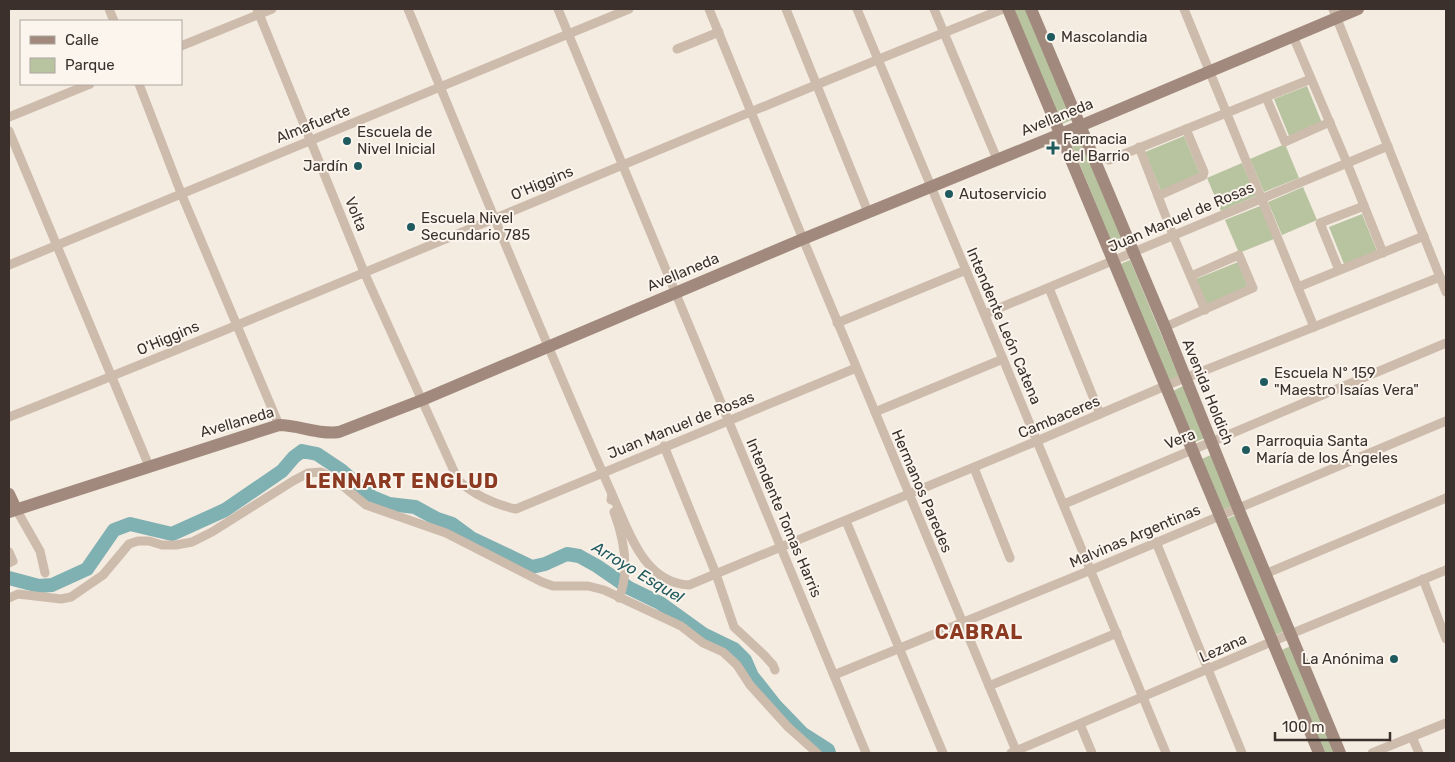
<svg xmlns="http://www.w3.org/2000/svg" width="1455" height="762" font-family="Rubik,sans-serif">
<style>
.green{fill:#b8c4a0}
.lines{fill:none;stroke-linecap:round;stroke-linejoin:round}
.river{stroke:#7fb0b2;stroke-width:14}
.street{stroke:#cdbbac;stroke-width:9}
.secondary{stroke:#a18a7d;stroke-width:12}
.poi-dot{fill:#1f5a5e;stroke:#fbf5ee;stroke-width:2}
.labels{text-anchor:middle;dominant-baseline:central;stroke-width:4;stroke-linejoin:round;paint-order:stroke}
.poi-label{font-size:15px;fill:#3b302b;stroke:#fbf5ee;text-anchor:start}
.street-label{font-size:15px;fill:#3b302b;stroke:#fbf5ee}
.water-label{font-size:16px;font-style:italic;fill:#1f5a5e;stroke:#fbf5ee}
.district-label{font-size:20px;font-weight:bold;letter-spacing:1px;fill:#8c3b22;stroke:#fbf5ee}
</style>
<rect width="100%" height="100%" fill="#f4ebe1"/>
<g class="green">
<path d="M1013,9H1027L1074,119L1062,124Z"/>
<path d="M1307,86L1322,123L1289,136L1274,99Z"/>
<path d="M1184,136L1200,174L1161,191L1145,152Z"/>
<path d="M1081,139L1126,247L1115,251L1071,143Z"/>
<path d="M1285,144L1299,178L1264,192L1250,159Z"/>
<path d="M1242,163L1256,196L1221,211L1207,178Z"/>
<path d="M1303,187L1317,220L1282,235L1268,202Z"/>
<path d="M1260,206L1274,239L1239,253L1225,220Z"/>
<path d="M1362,214L1377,251L1344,264L1329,227Z"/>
<path d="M1130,260L1179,377L1167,382L1118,265Z"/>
<path d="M1238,262L1248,288L1206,305L1196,279Z"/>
<path d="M1183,386L1205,438L1193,443L1171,392Z"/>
<path d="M1211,455L1232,506L1220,511L1199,460Z"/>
<path d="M1236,515L1285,631L1273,636L1224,520Z"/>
<path d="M1291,646L1336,753H1322L1279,651Z"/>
</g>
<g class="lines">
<path class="river" d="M9,578L39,586L52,585L87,569L114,530L130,524L172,534L225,510L282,471L294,457L302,451L317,454L341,470L372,497L389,504L415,507L437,519L452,524L471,538L532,567L545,564L567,554L579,556L597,566L629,588L660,603L703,634L734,649L745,660L752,676L775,705L803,734L828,750L829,753"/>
<g class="street">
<path d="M109,9L114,21"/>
<path d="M257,9L364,272L458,480C472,494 496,505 516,509L856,368"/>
<path d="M408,9C475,171 541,334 612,494L611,500"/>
<path d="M558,9L866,753"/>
<path d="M709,9L803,239L1017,753"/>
<path d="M786,9L868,212"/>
<path d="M857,9L1003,359L1166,753"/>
<path d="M934,9L997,159"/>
<path d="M1184,9L1314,327"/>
<path d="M1333,9L1446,292"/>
<path d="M1293,36L1347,163L1383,253"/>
<path d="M181,46L272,9"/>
<path d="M677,49L719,32"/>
<path d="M139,84L181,193L279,425"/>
<path d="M1266,97L1285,142L1330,122"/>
<path d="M9,117L90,84"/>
<path d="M9,131L149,466"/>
<path d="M1139,147L1173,235L1205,310"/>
<path d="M1109,160L1311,79"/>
<path d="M1158,196L1203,176L1204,172L1186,129"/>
<path d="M9,265L629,9"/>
<path d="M1339,270L1320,223L1364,206"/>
<path d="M1298,287L1424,236"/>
<path d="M1049,288L1100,414"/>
<path d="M985,314L1388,146"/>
<path d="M837,323L966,270"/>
<path d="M1165,327L1253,288L1239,255L1191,276"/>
<path d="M875,412L1003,359"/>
<path d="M9,417C342,286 670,142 1003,9"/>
<path d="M664,446L716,574L734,627L764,655L773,665L775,670"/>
<path d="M974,468L1010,558"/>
<path d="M612,494C628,529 643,583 689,585L1037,441L1165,386L1440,277"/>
<path d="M1064,504L1446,343"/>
<path d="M16,509L40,551L45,573"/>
<path d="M614,512C624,539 630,571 619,598"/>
<path d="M846,521L943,753"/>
<path d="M1156,542L1242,753"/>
<path d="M9,552L13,561L9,563"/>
<path d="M1265,574L1446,498"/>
<path d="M1423,579L1446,639"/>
<path d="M9,598L18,594L61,599L71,597L103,575L129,544L138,541H149L162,545H176L192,542L212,532L293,481L308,473L321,472L332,477L366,505L446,533L542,582L553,586H588L604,590L681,626L703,643L723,652L737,665L750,685L788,727L817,753"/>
<path d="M834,675L1091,570L1446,421"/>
<path d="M989,686L1117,633"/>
<path d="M1080,724L1092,753"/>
<path d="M1412,737L1419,753"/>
<path d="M1011,753L1271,642L1446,570"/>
<path d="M1372,753L1446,723"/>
</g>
<g class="secondary">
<path d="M1008,9L1319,753"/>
<path d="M1031,9L1165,327L1238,508L1340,753"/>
<path d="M9,494L16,509"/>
<path d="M9,512L279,425C299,425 319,435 339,432L422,400L803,239L1080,126L1358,9"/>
</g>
</g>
<g class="poi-dot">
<circle cx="1051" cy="37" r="5"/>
<circle cx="347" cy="141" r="5"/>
<path d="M1050.5 140.5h5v5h5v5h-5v5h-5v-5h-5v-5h5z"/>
<circle cx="358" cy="166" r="5"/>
<circle cx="949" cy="194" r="5"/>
<circle cx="411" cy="227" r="5"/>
<circle cx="1264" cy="382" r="5"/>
<circle cx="1246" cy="450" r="5"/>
<circle cx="1394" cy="659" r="5"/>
</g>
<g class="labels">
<g class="poi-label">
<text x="1061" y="37">Mascolandia</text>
<text x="357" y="132">Escuela de<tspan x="357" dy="17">Nivel Inicial</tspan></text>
<text x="1063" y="139">Farmacia<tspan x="1063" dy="17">del Barrio</tspan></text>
<text x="348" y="166" text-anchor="end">Jardín</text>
<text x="959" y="194">Autoservicio</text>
<text x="421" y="218">Escuela Nivel<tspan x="421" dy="17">Secundario 785</tspan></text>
<text x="1274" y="373">Escuela Nº 159<tspan x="1274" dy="17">"Maestro Isaías Vera"</tspan></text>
<text x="1256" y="441">Parroquia Santa<tspan x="1256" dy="17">María de los Ángeles</tspan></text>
<text x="1384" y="659" text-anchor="end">La Anónima</text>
</g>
<g class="street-label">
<text transform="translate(1057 117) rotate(-22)">Avellaneda</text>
<text transform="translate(313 124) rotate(-22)">Almafuerte</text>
<text transform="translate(542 183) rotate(-23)">O'Higgins</text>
<text transform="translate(356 214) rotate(68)">Volta</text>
<text transform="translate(1181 217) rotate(-23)">Juan Manuel de Rosas</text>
<text transform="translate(683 272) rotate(-23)">Avellaneda</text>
<text transform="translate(1004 326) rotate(67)">Intendente León Catena</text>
<text transform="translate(168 338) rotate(-23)">O'Higgins</text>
<text transform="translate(1208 392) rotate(68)">Avenida Holdich</text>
<text transform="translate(1059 417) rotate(-23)">Cambaceres</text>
<text transform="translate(237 422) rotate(-16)">Avellaneda</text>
<text transform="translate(681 425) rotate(-22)">Juan Manuel de Rosas</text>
<text transform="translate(1180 439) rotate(-22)">Vera</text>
<text transform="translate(922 491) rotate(67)">Hermanos Paredes</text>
<text transform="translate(784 518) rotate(67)">Intendente Tomas Harris</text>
<text transform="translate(1135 536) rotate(-23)">Malvinas Argentinas</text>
<text transform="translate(1223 648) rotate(-24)">Lezana</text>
</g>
<g class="water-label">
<text transform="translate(638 572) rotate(31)">Arroyo Esquel</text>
</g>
<g class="district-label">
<text x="402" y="481">LENNART ENGLUD</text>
<text x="979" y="632">CABRAL</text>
</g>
</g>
<rect width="1455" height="762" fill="none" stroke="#3b302b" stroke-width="20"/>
<rect x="20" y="20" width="162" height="65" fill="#fbf5ee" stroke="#aea6a0"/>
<rect x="30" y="36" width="25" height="8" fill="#a18a7d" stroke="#aea6a0"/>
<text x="65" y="45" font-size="15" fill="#3b302b">Calle</text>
<rect x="30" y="58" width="25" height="15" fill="#b8c4a0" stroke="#aea6a0"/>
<text x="65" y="70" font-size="15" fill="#3b302b">Parque</text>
<path d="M1275 732v8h115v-8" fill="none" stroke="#3b302b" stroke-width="2.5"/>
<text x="1282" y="732" font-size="15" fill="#3b302b" stroke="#fbf5ee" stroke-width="4" paint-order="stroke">100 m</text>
</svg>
